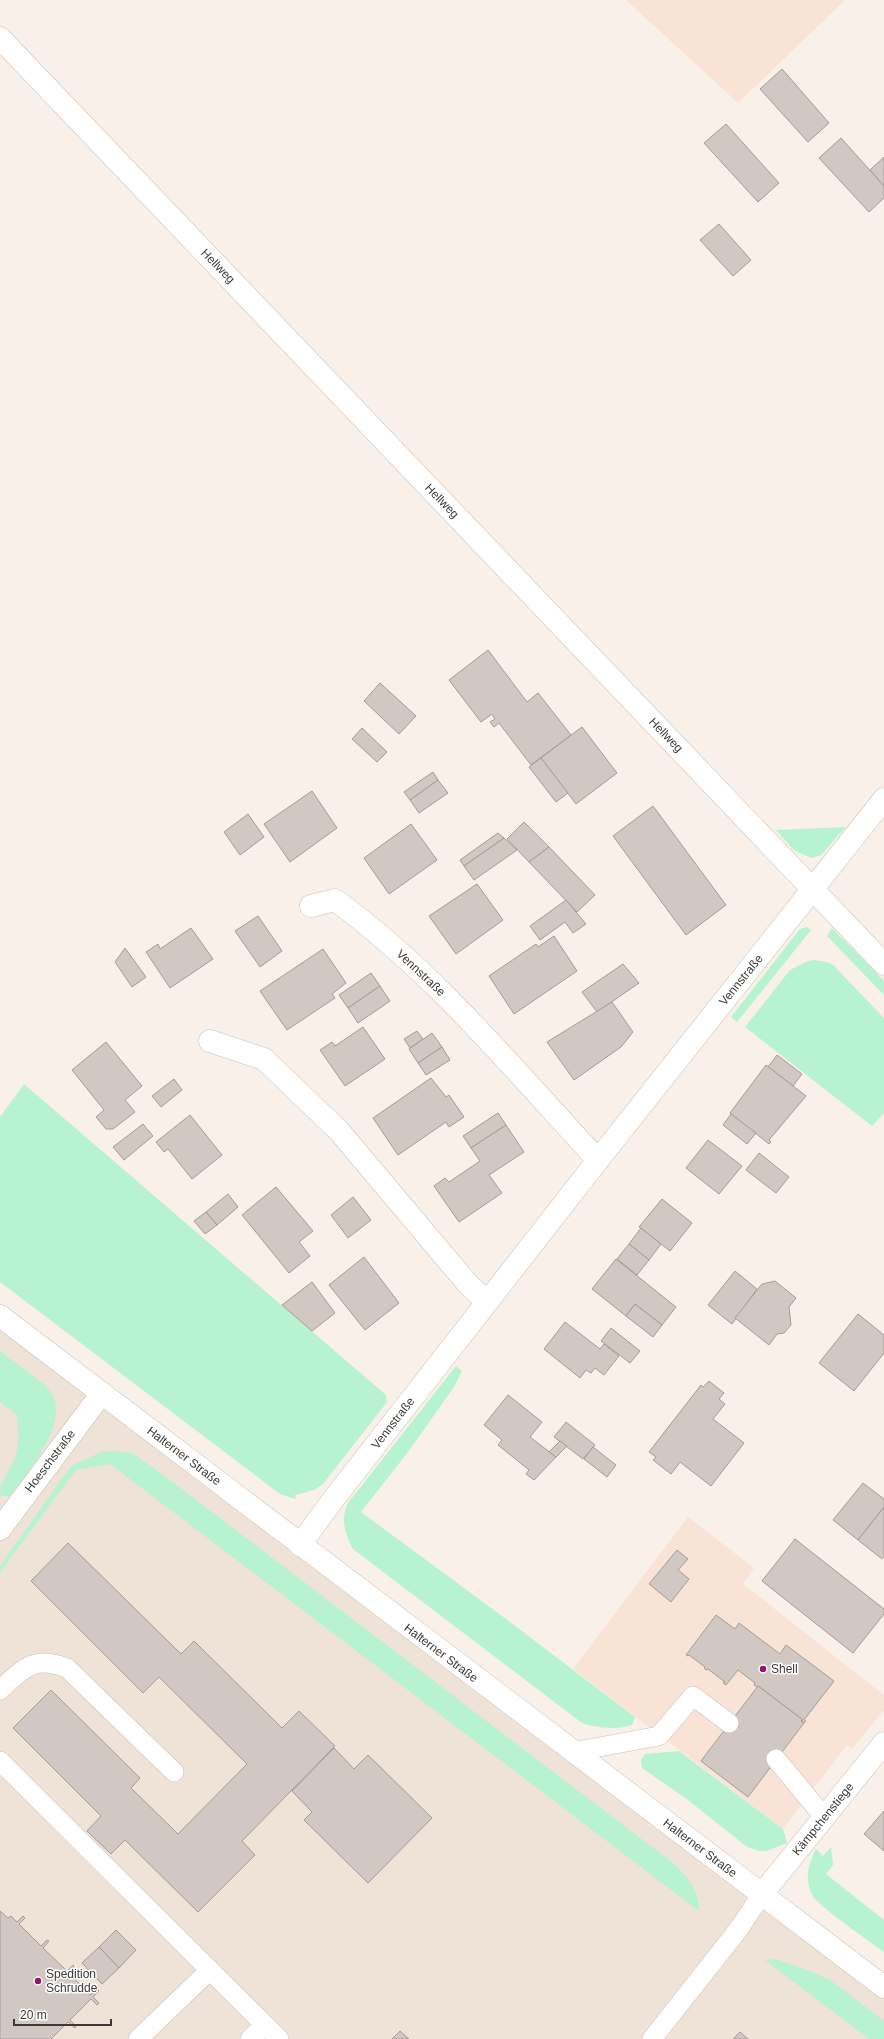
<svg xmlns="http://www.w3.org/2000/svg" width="884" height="2039" font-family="Arial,sans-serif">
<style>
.commercial{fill:#f9e3d6}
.built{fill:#efe2d6}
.green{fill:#b7f3d0}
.building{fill:#d2c8c3;stroke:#a49b97}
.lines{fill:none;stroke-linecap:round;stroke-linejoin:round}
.lane-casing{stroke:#c9c1ba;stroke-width:20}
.street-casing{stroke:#c9c1ba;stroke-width:23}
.secondary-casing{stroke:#c9c1ba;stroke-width:23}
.lane{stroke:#fff;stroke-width:19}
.street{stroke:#fff;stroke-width:22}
.secondary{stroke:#fff;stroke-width:22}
.poi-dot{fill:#97166d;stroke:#fff;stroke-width:1.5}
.labels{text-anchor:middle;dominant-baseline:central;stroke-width:3;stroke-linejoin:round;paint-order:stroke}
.street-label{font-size:12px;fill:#3b3835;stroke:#fff}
.poi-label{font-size:12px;fill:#3b3835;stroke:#fff;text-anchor:start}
</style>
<rect width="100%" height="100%" fill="#f8f0e9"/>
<g class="commercial">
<path d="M626,0H845L738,103Z"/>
<path d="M688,1517L754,1568L743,1584L884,1695V1710L852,1749L847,1745L783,1829L573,1669Z"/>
</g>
<path class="built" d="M0,1316L884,1988V2039H0Z"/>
<g class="green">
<path d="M846,827L821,855L812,858L795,851L776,830Z"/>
<path d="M807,927L811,930L737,1022L731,1017L800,929Z"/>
<path d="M832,928L884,981V995L827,936Z"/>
<path d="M814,960L827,962L833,965L884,1018V1113L872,1126L745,1027L790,970L808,961Z"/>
<path d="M24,1084L386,1395L387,1402L323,1484L314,1490L295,1495L296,1499L280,1494L0,1282V1117Z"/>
<path d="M0,1351L46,1386C77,1417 28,1471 9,1497L0,1495C0,1480 11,1469 16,1455C20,1442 18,1428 17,1415L0,1402Z"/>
<path d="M456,1366L462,1371L454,1387L408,1452L361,1512L502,1616L635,1717L632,1725C617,1730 596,1728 582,1723L353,1549C345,1534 340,1520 348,1503Z"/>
<path d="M116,1451L132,1453L166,1477L673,1863C687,1876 699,1890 699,1911L110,1464L76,1470L0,1572V1566L71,1466L101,1452Z"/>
<path d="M679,1751L783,1829L787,1843L766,1851H760L747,1847L688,1800L642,1768L641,1760L645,1754Z"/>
<path d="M831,1847L833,1865L826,1874L884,1920V1952C872,1943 817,1905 813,1896C804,1880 808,1865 816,1849L823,1856Z"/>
<path d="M775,1959L800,1967L830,1980L884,2021V2039H869L765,1960Z"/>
</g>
<g class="building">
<path d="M782,69L829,123L808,142L760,89Z"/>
<path d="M726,124L779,183L758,202L704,143Z"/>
<path d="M841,138L884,186V198L869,212L819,158Z"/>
<path d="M884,157V186L870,170Z"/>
<path d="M719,224L751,260L733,276L700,240Z"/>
<path d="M488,650L527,702L538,693L571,735L531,765L499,723L494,727L490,722L495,719L492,714L481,722L449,680Z"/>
<path d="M380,683L416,716L399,734L364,701Z"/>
<path d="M582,727L617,773L576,804L541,758Z"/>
<path d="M362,728L387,752L377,762L352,739Z"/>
<path d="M541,758L568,793L556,802L529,767Z"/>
<path d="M433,772L438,780L410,800L404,792Z"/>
<path d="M438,780L448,793L419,813L410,800Z"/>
<path d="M312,791L337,828L290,862L264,824Z"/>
<path d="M653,806L726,905L686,935L613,836Z"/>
<path d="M248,814L264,837L240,855L224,832Z"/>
<path d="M524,822L549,847L529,862L507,839Z"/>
<path d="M411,824L437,860L389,894L364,858Z"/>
<path d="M498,833L504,838L464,866L460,860Z"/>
<path d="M504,838L517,850L474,880L464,866Z"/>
<path d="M549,847L595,895L577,912L529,862Z"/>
<path d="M477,884L503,920L456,954L429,916Z"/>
<path d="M566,900L586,924L573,933L565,922L540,940L530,926Z"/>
<path d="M258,916L282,951L260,967L235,931Z"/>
<path d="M191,928L213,959L170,988L146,952L158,944L160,949Z"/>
<path d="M554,936L577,971L514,1014L489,976L536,944L538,947Z"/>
<path d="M125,948L146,977L132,987L115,962Z"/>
<path d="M323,949L346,983L332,994L335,998L287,1030L260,991Z"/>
<path d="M623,964L639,983L597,1012L582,992Z"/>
<path d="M371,973L380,986L348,1008L339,995Z"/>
<path d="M380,986L390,1001L358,1023L348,1008Z"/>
<path d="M612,1002L633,1032L621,1047L574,1080L547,1042Z"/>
<path d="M363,1027L385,1059L345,1086L320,1050L332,1042L335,1046Z"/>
<path d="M417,1031L423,1039L410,1048L404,1039Z"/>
<path d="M432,1033L442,1047L418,1063L409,1049Z"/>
<path d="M106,1042L142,1086L125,1100L135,1112L113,1129H106L96,1117L104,1110L72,1070Z"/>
<path d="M442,1047L450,1060L426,1075L418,1063Z"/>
<path d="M777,1055L802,1074L793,1086L768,1067Z"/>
<path d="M766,1065L806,1096L769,1140L771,1142L769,1144L730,1113Z"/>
<path d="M431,1078L446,1097L449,1095L464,1117L449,1127L446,1122L398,1155L373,1118Z"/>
<path d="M174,1079L182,1090L161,1107L152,1096Z"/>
<path d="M498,1113L506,1125L471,1148L463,1136Z"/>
<path d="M731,1114L756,1133L747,1144L723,1125Z"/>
<path d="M190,1115L222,1155L192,1179L168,1149L164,1152L156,1142Z"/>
<path d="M143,1124L153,1136L124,1160L113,1147Z"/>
<path d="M506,1125L524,1152L489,1175L502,1193L459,1222L434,1186L445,1178L449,1182L480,1161L471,1148Z"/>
<path d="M708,1140L742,1166L719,1194L686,1168Z"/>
<path d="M759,1153L789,1177L776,1193L746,1170Z"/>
<path d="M276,1187L313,1231L299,1242L310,1256L289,1273L242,1215Z"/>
<path d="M228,1194L238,1207L217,1225L206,1212Z"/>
<path d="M353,1197L371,1220L348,1238L331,1215Z"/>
<path d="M662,1199L692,1223L670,1251L639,1227Z"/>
<path d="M206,1212L217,1225L205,1234L194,1221Z"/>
<path d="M641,1228L661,1244L649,1260L629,1244Z"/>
<path d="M629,1244L649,1260L637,1275L617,1259Z"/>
<path d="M364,1257L399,1303L365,1330L329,1285Z"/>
<path d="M616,1259L676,1307L662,1325L635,1304L626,1316L592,1289Z"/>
<path d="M735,1271L757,1289L732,1324L708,1305Z"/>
<path d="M775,1281L796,1298L789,1307L791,1325L784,1333L777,1334L769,1345L735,1318L762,1284Z"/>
<path d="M312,1282L335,1313L312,1331L282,1305Z"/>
<path d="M635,1304L662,1325L653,1337L626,1316Z"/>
<path d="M858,1314L884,1335V1353L854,1391L819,1363Z"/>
<path d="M565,1322L600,1349L604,1344L619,1356L604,1375L595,1368L591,1373L586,1370L580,1378L544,1349Z"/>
<path d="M611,1328L640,1351L630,1363L601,1341Z"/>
<path d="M709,1381L724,1393L719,1399L725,1404L713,1419L744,1443L711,1486L680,1462L671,1474L653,1460L656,1457L649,1452L701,1385L703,1387Z"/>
<path d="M508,1395L542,1422L530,1437L556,1457L534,1480L526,1474L529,1470L498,1445L502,1440L484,1425Z"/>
<path d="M566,1422L595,1445L583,1459L554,1437Z"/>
<path d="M560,1441L567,1446L556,1457L549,1452Z"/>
<path d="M593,1447L616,1465L607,1477L584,1459Z"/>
<path d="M863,1483L884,1499V1507L858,1540L833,1520Z"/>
<path d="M884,1507V1556L882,1559L858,1540Z"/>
<path d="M795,1539L884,1609V1614L853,1653L762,1581Z"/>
<path d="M68,1543L181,1654L194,1641L282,1728L299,1711L335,1746L242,1841L255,1855L198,1912L125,1840L111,1854L87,1831L101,1816L13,1728L51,1690L140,1778L131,1788L178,1834L247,1764L159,1677L143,1693L31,1581Z"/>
<path d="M677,1550L688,1559L678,1570L689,1579L671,1602L649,1584Z"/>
<path d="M716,1615L735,1629L739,1623L780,1654L786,1645L834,1681L804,1720L806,1721L804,1723L801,1721L803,1720L758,1686L757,1687L754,1685L755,1683L738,1670L726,1685L723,1683L725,1682L708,1669L706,1670L704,1668L705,1667L689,1655L688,1656L686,1655Z"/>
<path d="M758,1686L803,1720L801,1721L804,1723L748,1797L701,1761Z"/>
<path d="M334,1748L354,1769L368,1755L432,1818L368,1883L304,1820L312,1812L292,1791Z"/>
<path d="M884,1811V1851L864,1834Z"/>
<path d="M0,1911L8,1918L11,1916L17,1922L23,1916L25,1918L19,1924L41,1946L47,1940L49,1941L43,1948L67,1971L73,1965L74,1967L69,1973L90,1995L97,1989L99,1991L93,1997L99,2003L97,2005L91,1999L70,2020L76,2026L75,2028L68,2022L51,2039H0Z"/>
<path d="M116,1930L136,1950L119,1968L99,1947Z"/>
<path d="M99,1947L119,1968L102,1984L82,1963Z"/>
<path d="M400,2031L409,2039H392Z"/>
<path d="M740,2032L748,2039H733Z"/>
</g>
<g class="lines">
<g class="lane-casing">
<g id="lane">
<path d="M0,1690C24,1668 34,1655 67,1668L174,1772"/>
<path d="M572,1752L659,1736L693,1696L729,1723"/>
<path d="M776,1759L824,1817"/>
<path d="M0,1761L279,2039"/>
<path d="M138,2039L210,1970"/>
<path d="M250,2039L265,2025"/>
<path d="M652,2039L738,1930L762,1894"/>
</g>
</g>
<g class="street-casing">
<g id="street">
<path d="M0,38L884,964"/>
<path d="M311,906L335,900C434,972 514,1070 598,1160"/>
<path d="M210,1041L264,1059L339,1131L467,1283L487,1302"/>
<path d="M0,1529L102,1393"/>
<path d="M300,1545L332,1501L598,1160L884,799"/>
<path d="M762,1894L884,1743"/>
</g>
</g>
<g class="secondary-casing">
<path id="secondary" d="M0,1316L884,1987"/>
</g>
<use href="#lane" class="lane"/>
<use href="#street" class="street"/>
<use href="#secondary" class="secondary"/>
</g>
<g class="poi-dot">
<circle cx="763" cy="1669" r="4"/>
<circle cx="38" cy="1981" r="4"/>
</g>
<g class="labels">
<g class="street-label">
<text transform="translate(218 266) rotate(46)">Hellweg</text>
<text transform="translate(442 501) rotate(46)">Hellweg</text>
<text transform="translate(666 735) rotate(46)">Hellweg</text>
<text transform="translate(421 973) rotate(43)">Vennstraße</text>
<text transform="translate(741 980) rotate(-51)">Vennstraße</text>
<text transform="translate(393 1423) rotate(-52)">Vennstraße</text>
<text transform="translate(184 1456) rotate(37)">Halterner Straße</text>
<text transform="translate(50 1461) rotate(-53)">Hoeschstraße</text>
<text transform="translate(441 1653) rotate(37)">Halterner Straße</text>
<text transform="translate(823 1819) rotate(-51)">Kämpchenstiege</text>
<text transform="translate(700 1848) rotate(37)">Halterner Straße</text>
</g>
<g class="poi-label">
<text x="771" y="1669">Shell</text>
<text x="46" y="1974">Spedition<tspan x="46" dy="14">Schrudde</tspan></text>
</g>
</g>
<path d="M14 2019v6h97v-6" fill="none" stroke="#3b3835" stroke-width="2"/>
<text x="20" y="2019" font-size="12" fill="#3b3835" stroke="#ffffff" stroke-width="3" paint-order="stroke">20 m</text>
</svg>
